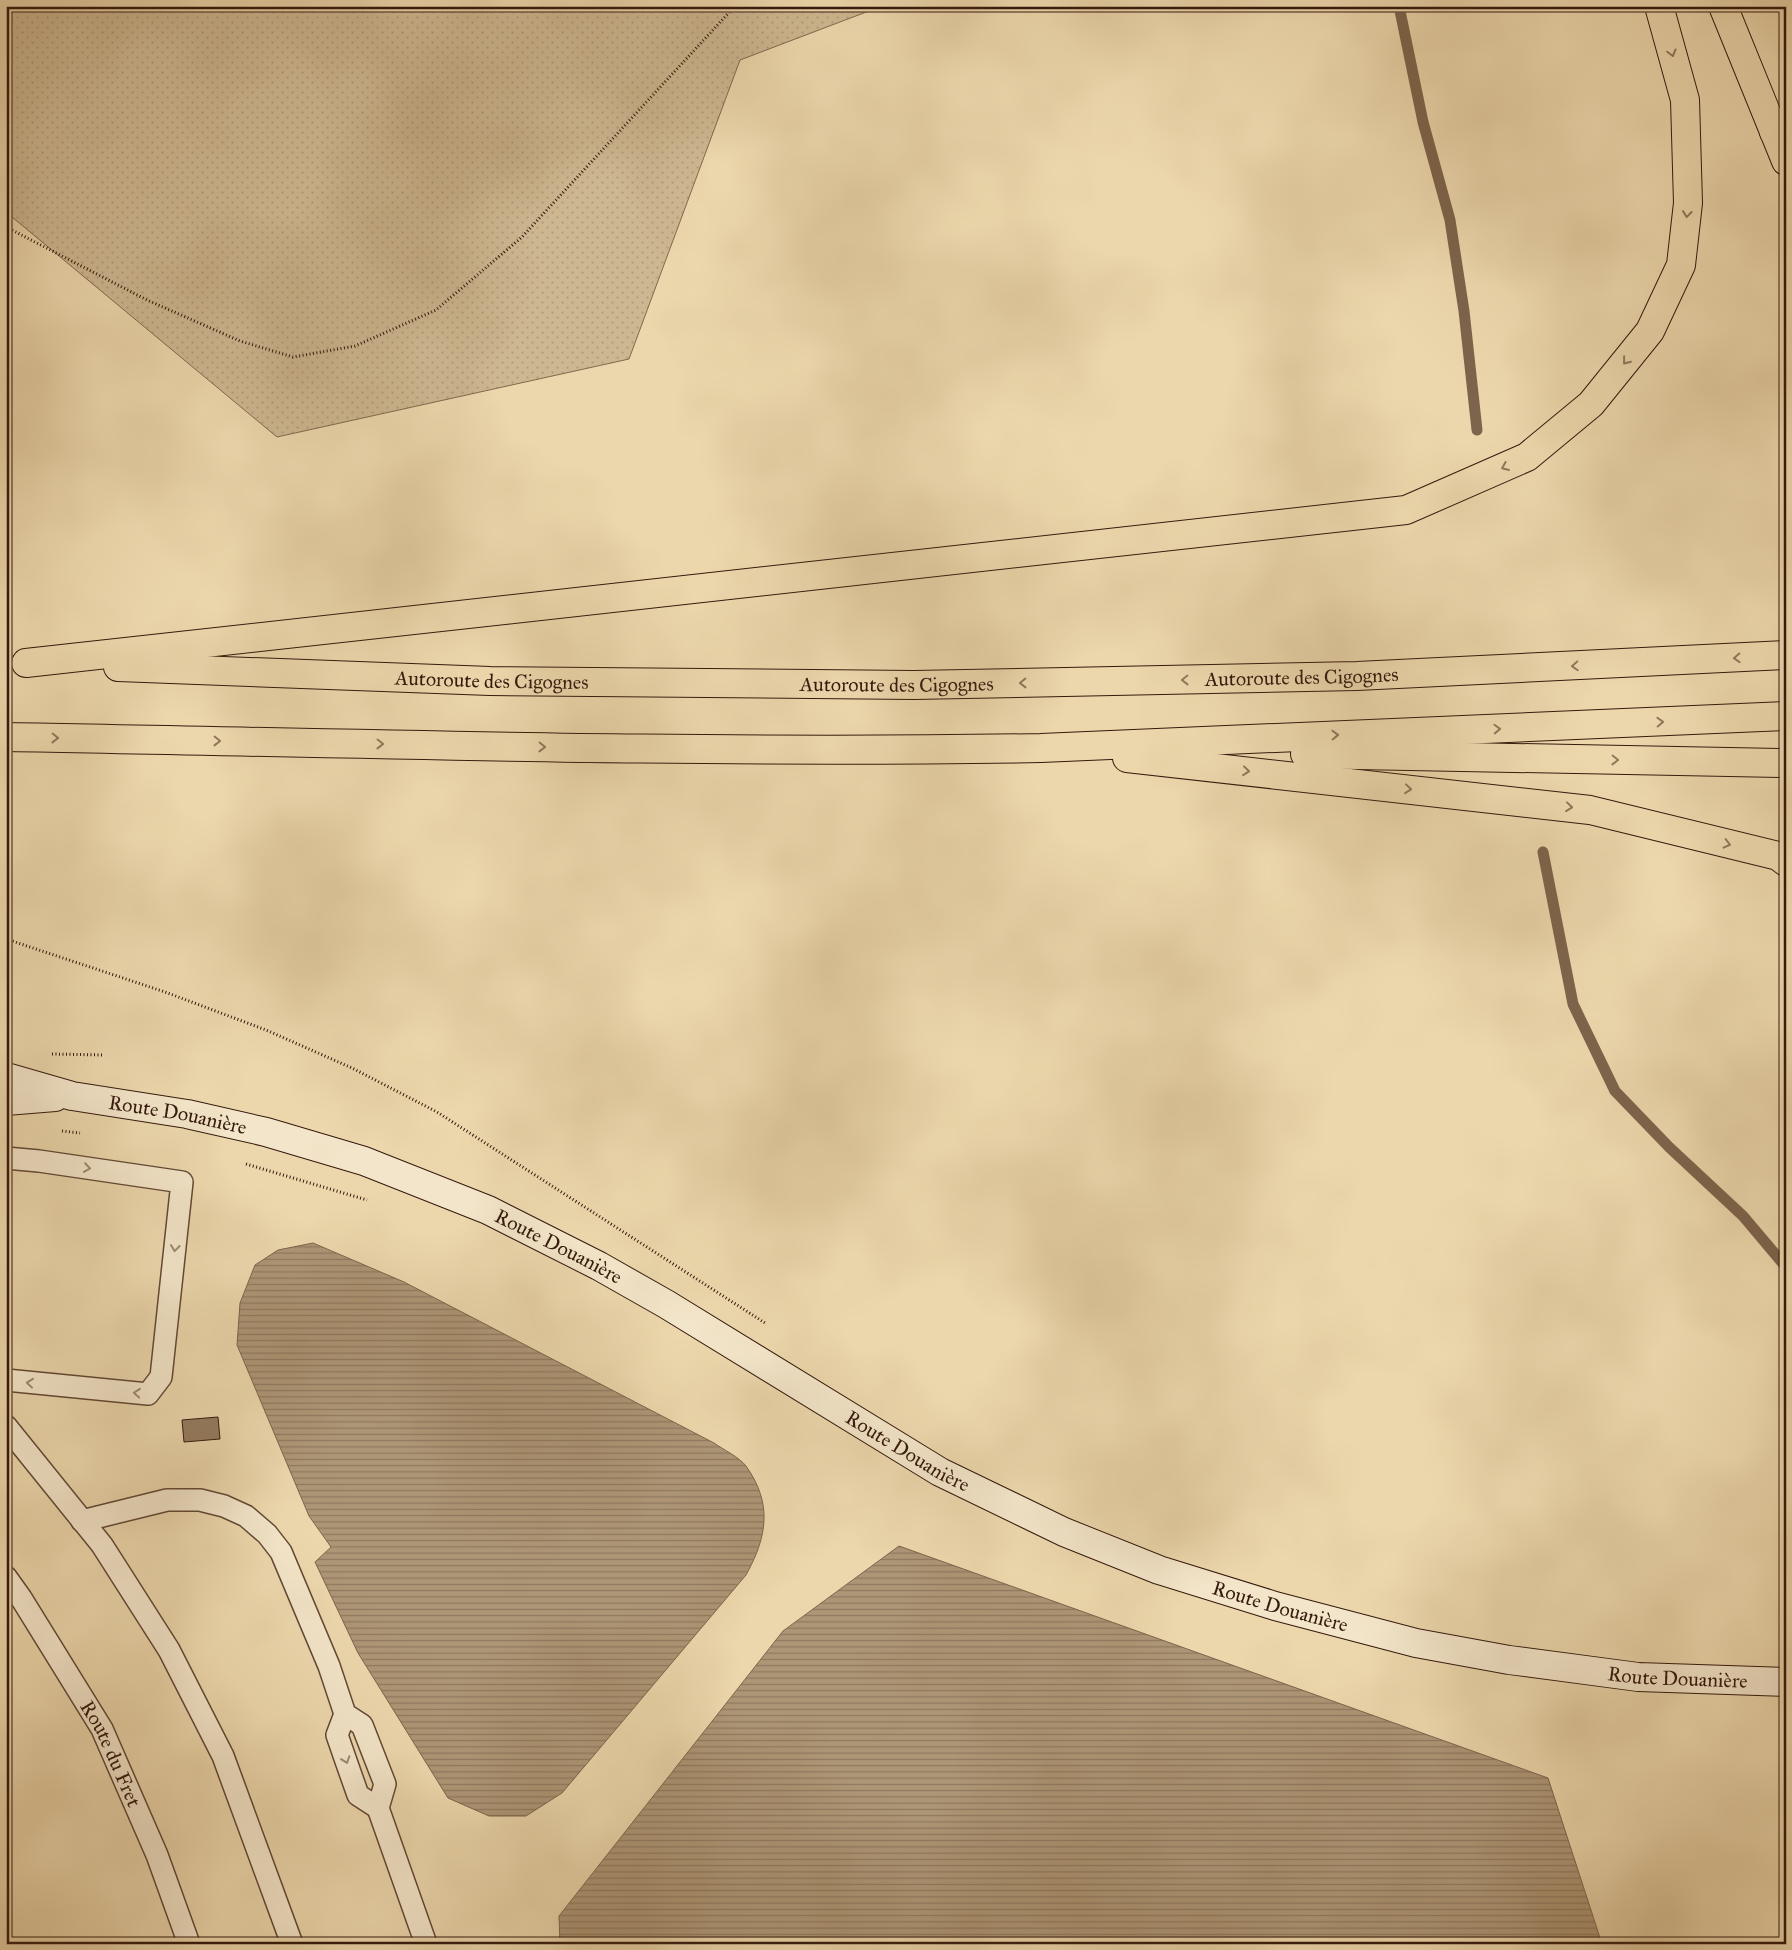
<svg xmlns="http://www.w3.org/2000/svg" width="1792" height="1950" font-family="'IM FELL Great Primer',serif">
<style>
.grass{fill:url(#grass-dots);stroke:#80684f}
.water{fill:url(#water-rules);stroke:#7d644c}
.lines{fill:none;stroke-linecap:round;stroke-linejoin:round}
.stream{stroke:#7d644c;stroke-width:11}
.building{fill:#947c60;stroke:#34190d}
.service-casing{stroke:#624835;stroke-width:24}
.secondary-casing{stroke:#34190d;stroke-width:30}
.primary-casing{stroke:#34190d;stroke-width:30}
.motorway-casing{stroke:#34190d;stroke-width:30}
.path{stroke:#34190d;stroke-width:3;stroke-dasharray:1 2.5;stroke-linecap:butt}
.service{stroke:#f3e5c9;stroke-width:21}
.secondary{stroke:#f3e5c9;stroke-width:28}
.primary{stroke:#ecd7ac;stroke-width:28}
.motorway{stroke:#ecd7ac;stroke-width:28}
.oneway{stroke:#90785c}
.oneway2{stroke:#9d8974}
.labels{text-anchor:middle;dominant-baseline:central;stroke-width:4.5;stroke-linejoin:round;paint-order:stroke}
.street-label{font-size:20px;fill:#34190d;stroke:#f3e5c9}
</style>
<defs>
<pattern id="grass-dots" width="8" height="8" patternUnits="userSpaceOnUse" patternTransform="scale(1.25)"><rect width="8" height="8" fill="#cdb791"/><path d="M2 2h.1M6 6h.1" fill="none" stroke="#b19d7c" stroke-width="1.8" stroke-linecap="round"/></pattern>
<pattern id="water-rules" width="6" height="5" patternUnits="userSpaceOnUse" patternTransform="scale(1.25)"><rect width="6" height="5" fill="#ad9676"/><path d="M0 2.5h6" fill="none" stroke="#8e7a5f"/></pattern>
</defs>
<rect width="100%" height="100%" fill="#ecd7ac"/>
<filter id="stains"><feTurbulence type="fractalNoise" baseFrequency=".004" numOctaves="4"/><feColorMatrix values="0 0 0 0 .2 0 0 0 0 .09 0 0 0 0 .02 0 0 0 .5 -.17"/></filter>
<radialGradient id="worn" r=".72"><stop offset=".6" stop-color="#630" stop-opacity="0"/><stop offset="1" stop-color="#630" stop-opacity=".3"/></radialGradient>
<path class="grass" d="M6,6H882L740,60L629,359L277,437L6,212Z"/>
<g class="water">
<path d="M313,1243L404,1282L714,1443C724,1450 739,1457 746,1466C773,1504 767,1537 746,1575L562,1793L526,1816H489L448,1798L358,1653L315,1562L331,1547L309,1516L237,1345L240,1303L255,1265L278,1250Z"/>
<path d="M899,1546L1548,1778L1602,1944H560L559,1916L783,1631Z"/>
</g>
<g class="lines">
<g class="stream">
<path d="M1399,6L1423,122L1450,220L1464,311L1477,430"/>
<path d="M1543,852L1573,1004L1615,1091L1669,1147L1743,1216L1786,1267"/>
</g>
</g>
<path class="building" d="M218,1417L220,1439L184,1442L182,1420Z"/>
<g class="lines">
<g class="service-casing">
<g id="service">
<path d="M6,1158L39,1161L182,1182L161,1377L148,1394L6,1380"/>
<path d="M6,1426L102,1545L169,1650L223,1756L292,1944"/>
<path d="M82,1521L167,1500H200L224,1506L246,1516L267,1534L281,1552L329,1666L345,1714L362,1725L385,1784L378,1808L426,1944"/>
<path id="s1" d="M6,1577L21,1598L102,1729L157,1855L189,1944"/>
<path d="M345,1714L337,1735L346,1761L358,1795L378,1808"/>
</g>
</g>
<g class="secondary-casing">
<g id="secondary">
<path id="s2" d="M6,1077L72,1096L187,1114L266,1132L364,1161L488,1210L599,1266L666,1304L940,1472L1064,1532L1159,1570L1275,1606L1416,1643L1509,1660L1638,1677L1786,1682"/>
<path d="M6,1101L55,1097"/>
</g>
</g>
<g class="primary-casing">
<path id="primary" d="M1723,6L1786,161"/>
</g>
<g class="motorway-casing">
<g id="motorway">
<path d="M1774,132L1786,127"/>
<path d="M26,663L1406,510L1527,457L1591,404L1650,331L1681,265L1688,203L1685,100L1659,6"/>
<path id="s3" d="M118,667L490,681L914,685L1357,676L1786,655"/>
<path d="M6,737C351,743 696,754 1041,748L1786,716"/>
<path d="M1305,754L1786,763"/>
<path d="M1127,758L1590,810L1778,856L1786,862"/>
</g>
</g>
<g class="path">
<path d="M6,227L147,300L240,341L293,357L355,346L436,310L522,237L735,6"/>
<path d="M6,939L165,992L266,1030L352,1068L437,1112L765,1323"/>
<path d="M52,1054L103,1055"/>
<path d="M62,1131L80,1133"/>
<path d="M246,1164L367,1200"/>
</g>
<use href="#service" class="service"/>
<use href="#secondary" class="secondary"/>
<use href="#primary" class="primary"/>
<use href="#motorway" class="motorway"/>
</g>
<defs><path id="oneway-chevron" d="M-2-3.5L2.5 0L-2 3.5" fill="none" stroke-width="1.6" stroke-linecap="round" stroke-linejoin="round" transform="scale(1.25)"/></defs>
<g class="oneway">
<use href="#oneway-chevron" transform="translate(1672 53) rotate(75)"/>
<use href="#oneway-chevron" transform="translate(1687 214) rotate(97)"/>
<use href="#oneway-chevron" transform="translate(1626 361) rotate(129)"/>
<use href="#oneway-chevron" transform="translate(1505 467) rotate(157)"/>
<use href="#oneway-chevron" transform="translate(1737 658) rotate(177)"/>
<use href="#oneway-chevron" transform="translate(1575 666) rotate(177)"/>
<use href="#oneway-chevron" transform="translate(1185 680) rotate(179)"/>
<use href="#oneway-chevron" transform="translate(1023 683) rotate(179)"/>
<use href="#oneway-chevron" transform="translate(1660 722) rotate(-2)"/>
<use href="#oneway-chevron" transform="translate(1497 729) rotate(-2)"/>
<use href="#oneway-chevron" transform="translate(1335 735) rotate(-2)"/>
<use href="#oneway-chevron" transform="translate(55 738) rotate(1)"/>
<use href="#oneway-chevron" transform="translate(217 741) rotate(1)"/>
<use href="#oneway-chevron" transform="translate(380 744) rotate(1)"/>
<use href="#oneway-chevron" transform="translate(542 747) rotate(1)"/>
<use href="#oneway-chevron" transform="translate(1615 760) rotate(1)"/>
<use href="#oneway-chevron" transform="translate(1246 771) rotate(6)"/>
<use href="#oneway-chevron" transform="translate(1408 789) rotate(6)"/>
<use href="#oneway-chevron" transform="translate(1569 807) rotate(6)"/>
<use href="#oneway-chevron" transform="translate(1727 844) rotate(14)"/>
</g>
<g class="oneway2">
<use href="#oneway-chevron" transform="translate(87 1168) rotate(8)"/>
<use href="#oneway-chevron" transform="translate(175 1248) rotate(96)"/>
<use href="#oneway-chevron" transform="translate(30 1383) rotate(-174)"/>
<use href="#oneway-chevron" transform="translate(137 1393) rotate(-175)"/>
<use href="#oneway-chevron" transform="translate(346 1760) rotate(71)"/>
</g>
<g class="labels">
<g class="street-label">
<text stroke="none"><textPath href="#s3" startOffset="1184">Autoroute des Cigognes</textPath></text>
<text stroke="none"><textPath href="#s3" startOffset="374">Autoroute des Cigognes</textPath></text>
<text stroke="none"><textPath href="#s3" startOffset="779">Autoroute des Cigognes</textPath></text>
<text stroke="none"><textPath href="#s2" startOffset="176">Route Douanière</textPath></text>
<text stroke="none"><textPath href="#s2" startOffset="581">Route Douanière</textPath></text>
<text stroke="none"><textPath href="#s2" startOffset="986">Route Douanière</textPath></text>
<text stroke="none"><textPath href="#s2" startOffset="1391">Route Douanière</textPath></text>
<text stroke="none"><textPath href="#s2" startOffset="1796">Route Douanière</textPath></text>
<text stroke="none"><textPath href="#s1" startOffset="206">Route du Fret</textPath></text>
</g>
</g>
<rect width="1792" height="1950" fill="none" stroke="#ecd7ac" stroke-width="25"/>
<rect x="8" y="8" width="1777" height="1935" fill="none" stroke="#34190d" stroke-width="2.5"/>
<rect x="12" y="12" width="1767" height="1925" fill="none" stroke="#34190d"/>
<rect width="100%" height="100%" filter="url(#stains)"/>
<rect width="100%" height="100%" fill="url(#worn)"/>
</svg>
